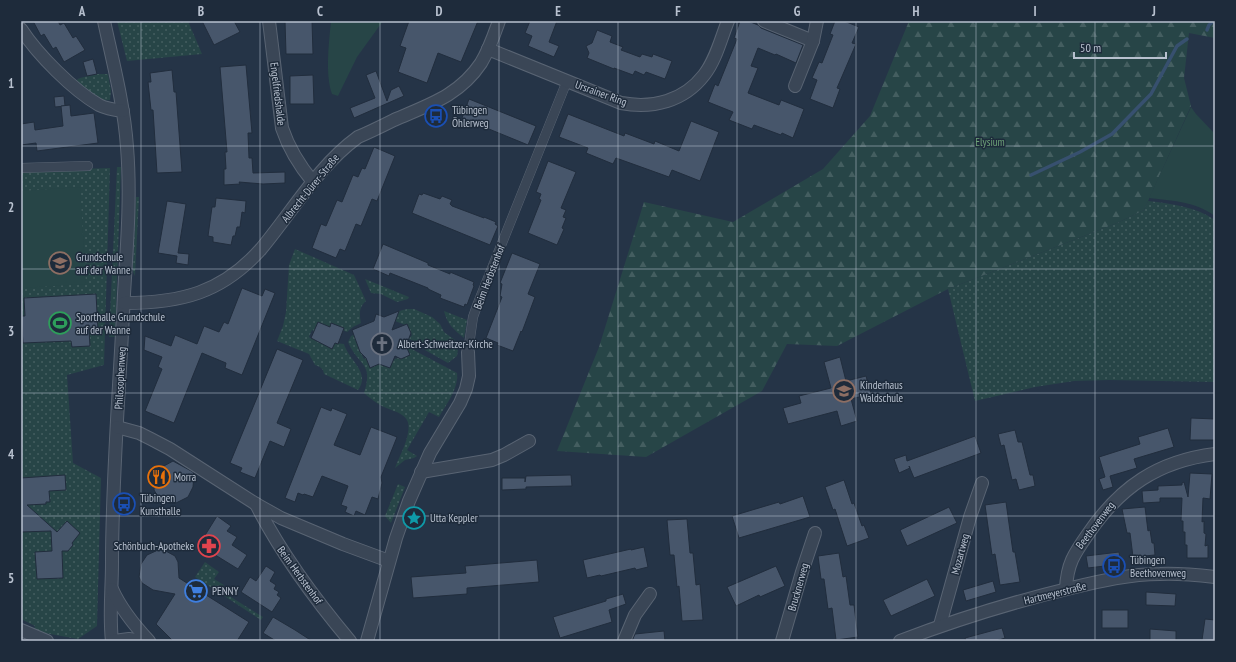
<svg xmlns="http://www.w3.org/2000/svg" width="1236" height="662" font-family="'PT Sans Narrow',sans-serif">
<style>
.grass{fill:url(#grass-dots)}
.forest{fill:url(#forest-firs)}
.garden{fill:#274547}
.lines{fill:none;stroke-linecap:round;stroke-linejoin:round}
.stream{stroke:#37506f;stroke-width:3.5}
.building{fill:#47566b;stroke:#212d3d}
.pedestrian-casing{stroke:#596473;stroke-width:10}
.minor-casing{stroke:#596473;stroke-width:14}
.pedestrian{stroke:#3a4656;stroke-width:9}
.minor{stroke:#3a4656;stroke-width:12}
.grid{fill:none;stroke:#b8c1cf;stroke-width:1;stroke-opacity:0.55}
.labels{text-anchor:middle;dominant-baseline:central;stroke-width:3;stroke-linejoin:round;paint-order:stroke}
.street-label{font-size:11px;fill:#b8c1cf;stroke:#1e2b3b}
.poi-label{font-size:11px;fill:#b8c1cf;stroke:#1e2b3b;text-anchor:start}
.park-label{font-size:11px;fill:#6da278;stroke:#1e2b3b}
.neatline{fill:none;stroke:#b8c1cf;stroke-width:1.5}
.grid-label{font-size:13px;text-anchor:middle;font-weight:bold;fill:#b8c1cf}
</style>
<defs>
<pattern id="grass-dots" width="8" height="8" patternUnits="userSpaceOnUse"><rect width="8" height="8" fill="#274547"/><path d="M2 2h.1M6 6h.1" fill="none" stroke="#445e60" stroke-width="1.8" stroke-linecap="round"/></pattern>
<pattern id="forest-firs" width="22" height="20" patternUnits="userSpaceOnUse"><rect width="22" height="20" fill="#274547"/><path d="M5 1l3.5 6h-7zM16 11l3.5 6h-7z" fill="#445e60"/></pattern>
</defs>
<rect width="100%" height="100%" fill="#253447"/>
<g class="grass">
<path d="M117,21H188L202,54L127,61Z"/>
<path d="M97,74H108L111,91L110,100C97,102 85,89 75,81L80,78Z"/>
<path d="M117,167H121L115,337H109Z"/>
<path d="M110,168L104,365L67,375L73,463L101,478L97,626L78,639L33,631L35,626L21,619V171Z"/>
<path d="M136,197H139L135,276L133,272V265Z"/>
<path d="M1148,201C1172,204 1194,206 1215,220V382L1109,380L1074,381L1035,387L975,401L948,289L1117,223L1144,210Z"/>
<path d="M295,249L354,275L366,301C359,307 359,314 361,323L353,327L347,332L338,328L339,326L331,323L329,328L318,322L314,331L312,330L309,337L332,349L335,343L344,344C349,361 371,372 358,390L324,374L323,370L320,367L315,365L309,354L277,341L283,326L286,312L289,265Z"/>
<path d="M365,279L409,297L408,299L397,302L381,294L371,293Z"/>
<path d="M407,309H414L432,317L440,324L444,332L459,343L457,356L448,363L425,350L424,345L409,339L412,335L407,324L405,325L395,321L399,311Z"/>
<path d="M444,311L467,320L464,338C454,330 447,324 444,311Z"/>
<path d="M355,334L359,349L364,359L366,358L370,368L379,364L390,368C392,363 393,358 399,358L406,346L457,373C459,388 446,405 439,417L429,412L407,450L417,456L414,458L405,460L395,468C399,457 406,445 408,433C412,414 397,413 384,407C377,404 370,398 364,393C374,362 358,366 348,342L351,336Z"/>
<path d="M398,484L405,487L391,523L385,516Z"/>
<path d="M205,562L219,572L214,579L224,585L223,592L263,617L261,620L195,577Z"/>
</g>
<path class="forest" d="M909,21H1215V38L1189,33L1184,78L1191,106L1144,210L1117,223L948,289L837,346L787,344L762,391L646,457L557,451L599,347L644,202L733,222L823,169L870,116Z"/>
<g class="garden">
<path d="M331,21H383L357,57L338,96L332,94C325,74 329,42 331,21Z"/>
<path d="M1191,107L1196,114L1215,134V216C1194,201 1173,201 1149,198Z"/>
<path d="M80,187L86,284L21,288V191Z"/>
</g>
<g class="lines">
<g class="stream">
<path d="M1207,30L1209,25L1214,21"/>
<path d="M1031,175L1080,152L1112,134L1151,94L1177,46L1187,39"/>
</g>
</g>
<g class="building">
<path d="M33,21H58L60,25L64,23L73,38L76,36L85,50L64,62L56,47L53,49L44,34L41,36Z"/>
<path d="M202,21H234L240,32L214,45Z"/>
<path d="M285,21H312L313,54H286Z"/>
<path d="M409,21H478L461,62L438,53L427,83L398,72L406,48L400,46Z"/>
<path d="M530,21H557L549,42L559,46L554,57L528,46L532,36L525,33Z"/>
<path d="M740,21H748L758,25L761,28L803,45L796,63L776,54L775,55L758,48L751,66L758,68L748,93L779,105L781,100L804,109L793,138L782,133L781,135L754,125L752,129L729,120L733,112L708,102L715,84L718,86L737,39L734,38Z"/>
<path d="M835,21H844L859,27L852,43L856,44L837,88L840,89L833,108L810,99L817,80L812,78L819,62L822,63L833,35L830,34Z"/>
<path d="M597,30L612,36L610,42L623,47L621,50L640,57L642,54L652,57L653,54L672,61L665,79L646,72L644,75L635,71L633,75L614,68V69L587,58L589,53L586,46L592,43Z"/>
<path d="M93,59L97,74L87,76L83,62Z"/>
<path d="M246,65L252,133H248L249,158H252L253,173L285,172V183L263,184L239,182L240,184L224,185V169H226L225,152H227L220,67Z"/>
<path d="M172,70L174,92H176L182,172L157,173L153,110H151L148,82H151L150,73Z"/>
<path d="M376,71L387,101L391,90L399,86L404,96L354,118L350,108L375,98L366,75Z"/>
<path d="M313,75L314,104H290V76Z"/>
<path d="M64,96L65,106L55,107L54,97Z"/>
<path d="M469,99L536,126L528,145L462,118Z"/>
<path d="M70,105L71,116L94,113L98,143L37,151L36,143L21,145V124L34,122L35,130L63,126L61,106Z"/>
<path d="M568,114L624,136L625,133L654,144L655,141L679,151L691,121L719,132L700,181L672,170L669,177L616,158L613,164L586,153L588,148L559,137Z"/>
<path d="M374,147L395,156L377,201L372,199L361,226L356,224L345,251L340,249L336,258L312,248L321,224L326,226L337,200L342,202L353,175L358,177L362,168L365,169Z"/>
<path d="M548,161L576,172L561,208L566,210L563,217L566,218L562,228L564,229L557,245L528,233L541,200L539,199L541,194L536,192Z"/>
<path d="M423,193L440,199L442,196L452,200L450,204L452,206L484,218V217L496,222L495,224L498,226L490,245L412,213L419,194L422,195Z"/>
<path d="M216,198L246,201L245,213L242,212L240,227H237L235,236H233L231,245L213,242V237L208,236L212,207H215Z"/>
<path d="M167,201L186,204L178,253L189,254L188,265L176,263L177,256L158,253Z"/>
<path d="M383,244L428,263V265L450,274V272L474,282L473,285L474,286L467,305L465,304L464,307L440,298L441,295L428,289V288L390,273L389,276L373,269Z"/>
<path d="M512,253L540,264L528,294L535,297L522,332L521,331L513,351L497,345L498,343L486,338L502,297L500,296L502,284L500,283Z"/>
<path d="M242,288L262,296L265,289L275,293L242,375L225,368L226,363L202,353L174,423L145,411L162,369L158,367L162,357L144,350L145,336L171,346L175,335L197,344L204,326L219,332L224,322L228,324Z"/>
<path d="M96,294L98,330H89L90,346L72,347L71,341L23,343L21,316H25L24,298Z"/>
<path d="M399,311L392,330L407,324L411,333L406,346L410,355L401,359L395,356L390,368L379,364L370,368L366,358L360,352L352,330L374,321L376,314L384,317Z"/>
<path d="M318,322L330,327L331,323L344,328L338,344L335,343L332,349L311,338Z"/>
<path d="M277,349L303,360L277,423L291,429L284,447L270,441L255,478L240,472L242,468L230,463Z"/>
<path d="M840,357L846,381L866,376L871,394L851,399L857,421L841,426L837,411L788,424L783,408L801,403L799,396L831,388L824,362Z"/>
<path d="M321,407L331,411L332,408L347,414L334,445L360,455L371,427L397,437L381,477L382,483L378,499L372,497L365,515L356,511L354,516L345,512L347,507L341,505L348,486L322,476L313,497L304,494L303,495L298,493L295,502L285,498Z"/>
<path d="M1191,418L1215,419V440H1190Z"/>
<path d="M1168,428L1174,447L1134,459L1137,468L1110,476L1113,487L1103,490L1099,479L1105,477L1099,457L1140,444L1138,437Z"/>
<path d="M1015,430L1018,442H1022L1030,475H1033L1035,486L1019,490L1016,479L1012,480L1004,445L1001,446L998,434Z"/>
<path d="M975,436L981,453L914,478L909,466L910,468L899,473L894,459L906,455L907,461Z"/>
<path d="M173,461L193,472L194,475L193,487L188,497L176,503H169L157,495L154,490L155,477L162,467Z"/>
<path d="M1190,473L1212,474L1210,499L1203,498L1202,522L1204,521V533L1206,534L1205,546L1208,545V558H1187V545H1185V532H1183V521H1181L1182,498H1160V502L1143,503L1142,491L1158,490V486L1182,485V483L1184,482L1188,497Z"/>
<path d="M65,475L66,490L49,491L50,502H46V504L27,505L57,532L67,521L80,533L72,543L73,545L68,551H62L63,578L37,579L35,552L52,551L51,531L21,532V478Z"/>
<path d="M571,475L572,486L526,487V489L502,490V478H525V482L526,476Z"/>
<path d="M844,480L852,504L854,503L862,526L864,525L869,538L847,546L835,509L833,510L825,487Z"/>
<path d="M803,496L810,517L739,538L732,516L779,502L780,504Z"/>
<path d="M1006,502L1013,552H1015L1020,582L1000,585L995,554L992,555L985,505Z"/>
<path d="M949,507L957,523L907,546L900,530Z"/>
<path d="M1145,507L1148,531L1150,530L1152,543H1154L1155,555L1133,557L1130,533H1127L1122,509Z"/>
<path d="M217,516L231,526L227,531L237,537L232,545L247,555L238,569L199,545Z"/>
<path d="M687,519L690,553H693L696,585L700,584L703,620L682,621L679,586L677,587L674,555H670L667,520Z"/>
<path d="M644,547L648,567L636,570L635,568L601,576L600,575L587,578L583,560L631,549V550Z"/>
<path d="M158,550H164L175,556L178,562L179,578L249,622L237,641H173L156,624L175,594L153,590L142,583L139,577L141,564L147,555Z"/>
<path d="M1119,552L1121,564L1088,568L1086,556Z"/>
<path d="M839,553L843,577L846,576L850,605H854L858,637L836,640L832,608L828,609L824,579H821L818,556Z"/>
<path d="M537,560L539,582L467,588V594L413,598L411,577L466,573L465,566Z"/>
<path d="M266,566L275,572L270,581L276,585L274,589L279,592L277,595L281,598L272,612L241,592L250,577L256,581Z"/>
<path d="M776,566L785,586L760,597L759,595L736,606L727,587Z"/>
<path d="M927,579L935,596L891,616L883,600Z"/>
<path d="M993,581L996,592L966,601L963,590Z"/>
<path d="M1146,592L1176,594L1175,606L1146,605Z"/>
<path d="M623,594L626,604L609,610L612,622L560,638L553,617L606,601V599Z"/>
<rect x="1102" y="610" width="26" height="18"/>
<path d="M273,617L295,630L312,641H276L263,633Z"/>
<path d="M1205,619L1215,620V641L1202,640Z"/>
<path d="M1002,628L1005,638L996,641H966L965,638Z"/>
<path d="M1150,629L1176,631V641H1150Z"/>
<path d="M664,631L665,641H632L635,634Z"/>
</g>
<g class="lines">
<g class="pedestrian-casing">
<g id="pedestrian">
<path d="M21,168L88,166"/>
<path d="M468,352L473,317L478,303L567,81"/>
</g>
</g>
<g class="minor-casing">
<g id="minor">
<path d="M104,21C113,63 124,104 127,147C131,196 127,245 124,294C120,383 112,473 112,563C112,589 109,615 112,641"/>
<path d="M269,21L282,128C289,149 299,165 313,182"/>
<path d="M764,21L813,41"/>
<path d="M21,29C38,55 73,90 99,105C107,109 115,110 123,111"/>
<path d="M488,49L621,103C653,109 684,101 704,75C716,60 721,38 728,21"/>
<path d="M795,86L813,41L817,21"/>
<path d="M124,303C181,303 222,293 261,249C292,212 318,166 358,137C370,132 382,126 394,120C428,105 459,96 481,63C489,50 494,35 499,21"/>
<path d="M117,427L139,433L151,439L170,449L256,504L281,518L343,544L389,561"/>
<path d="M421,472L492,460L504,455L529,441"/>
<path d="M256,504C281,554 314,598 350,641"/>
<path d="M112,589C121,609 134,625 149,641"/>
<path d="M1066,589C1067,564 1074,554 1088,534C1120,487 1158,461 1215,454"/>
<path d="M940,625L970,517L982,483"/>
<path d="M21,630L47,641"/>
<path d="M114,641L129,639L143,641"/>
<path d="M367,641L396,538L409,501L430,453L460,403L466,389L469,376L468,352"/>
<path d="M624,641L635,615L650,594"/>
<path d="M782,641L802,572L815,533"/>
<path d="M900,641C955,620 1013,602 1071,588C1100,581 1130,574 1160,574C1179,573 1197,575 1215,577"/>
</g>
</g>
<use href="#pedestrian" class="pedestrian"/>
<use href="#minor" class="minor"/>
</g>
<path class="grid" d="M141,21V641M260,21V641M380,21V641M499,21V641M618,21V641M737,21V641M856,21V641M976,21V641M1095,21V641M21,146H1215M21,269H1215M21,393H1215M21,516H1215"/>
<defs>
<g id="bus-ring" transform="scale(1.15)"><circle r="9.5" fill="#1e2b3b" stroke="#1a4fb4" stroke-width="1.5"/><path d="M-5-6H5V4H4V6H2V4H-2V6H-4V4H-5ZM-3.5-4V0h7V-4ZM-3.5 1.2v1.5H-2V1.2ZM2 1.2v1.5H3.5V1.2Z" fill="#1a4fb4"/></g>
<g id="school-ring" transform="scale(1.15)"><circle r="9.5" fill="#1e2b3b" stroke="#8d6e63" stroke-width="1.5"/><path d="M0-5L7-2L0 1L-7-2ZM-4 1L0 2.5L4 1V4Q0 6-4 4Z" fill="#8d6e63"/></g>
<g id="stadium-ring" transform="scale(1.15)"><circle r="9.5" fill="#1e2b3b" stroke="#2e9e5b" stroke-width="1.5"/><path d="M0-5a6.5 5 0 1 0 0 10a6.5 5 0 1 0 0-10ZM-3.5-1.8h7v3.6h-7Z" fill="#2e9e5b"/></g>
<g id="church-ring" transform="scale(1.15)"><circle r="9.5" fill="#1e2b3b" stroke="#6b7280" stroke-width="1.5"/><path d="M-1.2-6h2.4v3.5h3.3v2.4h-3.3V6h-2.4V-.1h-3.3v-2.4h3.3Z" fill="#6b7280"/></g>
<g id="restaurant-ring" transform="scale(1.15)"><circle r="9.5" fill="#1e2b3b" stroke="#e8710a" stroke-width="1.5"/><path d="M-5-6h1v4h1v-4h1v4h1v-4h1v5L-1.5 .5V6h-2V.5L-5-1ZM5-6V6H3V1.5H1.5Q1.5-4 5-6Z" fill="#e8710a"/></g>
<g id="sight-ring" transform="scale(1.15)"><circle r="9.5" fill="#1e2b3b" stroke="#0f9aa8" stroke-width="1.5"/><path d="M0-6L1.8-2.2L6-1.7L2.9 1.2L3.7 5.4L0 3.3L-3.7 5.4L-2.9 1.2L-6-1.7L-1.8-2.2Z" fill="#0f9aa8"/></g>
<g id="pharmacy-ring" transform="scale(1.15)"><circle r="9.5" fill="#1e2b3b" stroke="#e0444e" stroke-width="1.5"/><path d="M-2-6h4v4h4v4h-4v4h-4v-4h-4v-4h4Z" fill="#e0444e"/></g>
<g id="supermarket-ring" transform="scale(1.15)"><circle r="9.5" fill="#1e2b3b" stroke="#3f7fe0" stroke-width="1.5"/><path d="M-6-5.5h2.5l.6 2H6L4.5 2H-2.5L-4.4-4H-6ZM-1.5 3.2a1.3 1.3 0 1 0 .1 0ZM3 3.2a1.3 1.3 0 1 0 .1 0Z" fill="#3f7fe0"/></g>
</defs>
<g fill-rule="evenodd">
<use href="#bus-ring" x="436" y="116"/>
<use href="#school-ring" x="60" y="263"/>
<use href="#stadium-ring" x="60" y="323"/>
<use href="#church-ring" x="382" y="344"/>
<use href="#school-ring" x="844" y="391"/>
<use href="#restaurant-ring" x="159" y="477"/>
<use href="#bus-ring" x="124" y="504"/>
<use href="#sight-ring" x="414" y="518"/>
<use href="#pharmacy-ring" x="209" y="546"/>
<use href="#bus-ring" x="1114" y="566"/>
<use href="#supermarket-ring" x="196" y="591"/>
</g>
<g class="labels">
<g class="street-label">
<text transform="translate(601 93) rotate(20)">Ursrainer Ring</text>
<text transform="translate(278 94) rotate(83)">Engelfriedshalde</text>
<text transform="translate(310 188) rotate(-51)">Albrecht-Dürer-Straße</text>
<text transform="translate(489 277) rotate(-69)">Beim Herbstenhof</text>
<text transform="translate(120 378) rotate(-87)">Philosophenweg</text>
<text transform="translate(1095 525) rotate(-53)">Beethovenweg</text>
<text transform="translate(960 554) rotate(-75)">Mozartweg</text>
<text transform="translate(300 575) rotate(54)">Beim Herbstenhof</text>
<text transform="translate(798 587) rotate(-74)">Brucknerweg</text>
<text transform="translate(1055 593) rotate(-14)">Hartmeyerstraße</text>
</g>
<g class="poi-label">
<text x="452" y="110">Tübingen<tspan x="452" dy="13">Öhlerweg</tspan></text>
<text x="76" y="257">Grundschule<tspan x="76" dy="13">auf der Wanne</tspan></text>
<text x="76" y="317">Sporthalle Grundschule<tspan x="76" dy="13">auf der Wanne</tspan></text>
<text x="398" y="344">Albert-Schweitzer-Kirche</text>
<text x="860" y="385">Kinderhaus<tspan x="860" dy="13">Waldschule</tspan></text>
<text x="174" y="477">Morra</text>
<text x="140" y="498">Tübingen<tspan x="140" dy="13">Kunsthalle</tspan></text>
<text x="430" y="518">Utta Keppler</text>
<text x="194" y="546" text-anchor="end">Schönbuch-Apotheke</text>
<text x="1130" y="560">Tübingen<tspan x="1130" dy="13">Beethovenweg</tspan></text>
<text x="212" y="591">PENNY</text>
</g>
<g class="park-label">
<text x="990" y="142">Elysium</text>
</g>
</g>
<rect width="1236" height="662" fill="none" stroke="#1e2b3b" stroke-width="44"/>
<path d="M1074 52v6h92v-6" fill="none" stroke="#b8c1cf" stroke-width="2"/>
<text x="1080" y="52" font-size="12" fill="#b8c1cf" stroke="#1e2b3b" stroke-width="3" paint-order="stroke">50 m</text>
<rect x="22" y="22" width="1192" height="618" class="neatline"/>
<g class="grid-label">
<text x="82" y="16">A</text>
<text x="201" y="16">B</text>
<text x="320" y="16">C</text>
<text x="439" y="16">D</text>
<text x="558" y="16">E</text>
<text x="678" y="16">F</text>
<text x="797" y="16">G</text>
<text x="916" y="16">H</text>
<text x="1035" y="16">I</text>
<text x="1154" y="16">J</text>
<text x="11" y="88">1</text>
<text x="11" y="212">2</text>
<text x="11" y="336">3</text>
<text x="11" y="459">4</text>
<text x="11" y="583">5</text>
</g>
</svg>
